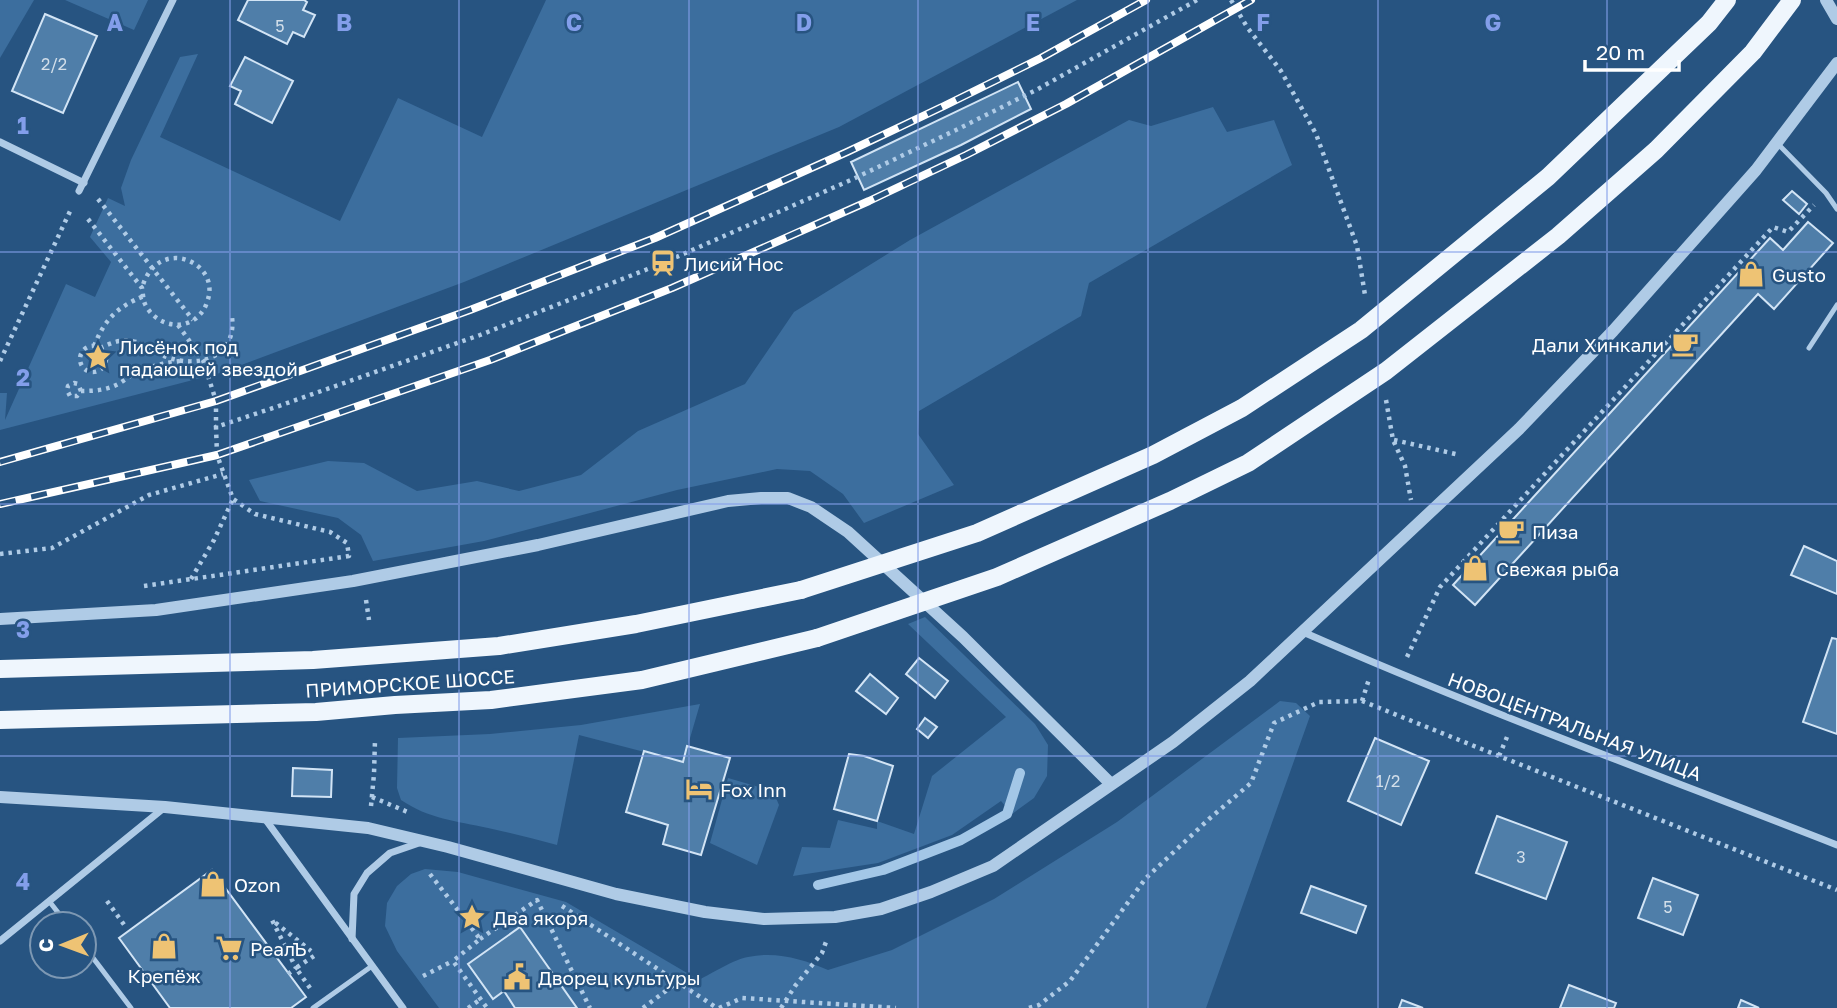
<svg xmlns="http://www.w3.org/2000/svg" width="1837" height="1008" font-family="'Golos Text',sans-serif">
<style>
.green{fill:#3c6e9e}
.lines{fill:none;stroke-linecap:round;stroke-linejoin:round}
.stream{stroke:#a3c7e7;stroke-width:10}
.building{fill:#4f7ea9;stroke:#d2e4f5;stroke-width:2}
.path{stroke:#afcbe6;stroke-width:4.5;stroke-dasharray:3.5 5;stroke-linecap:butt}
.service{stroke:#afcbe6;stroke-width:5}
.minor{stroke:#afcbe6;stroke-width:7}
.tertiary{stroke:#afcbe6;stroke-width:12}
.primary{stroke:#eff6fd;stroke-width:18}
.rail-casing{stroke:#fff;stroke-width:8}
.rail{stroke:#275481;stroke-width:5;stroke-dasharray:16;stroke-linecap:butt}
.primary-bridge{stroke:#eff6fd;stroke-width:18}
.grid{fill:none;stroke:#839eea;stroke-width:2;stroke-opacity:0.55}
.labels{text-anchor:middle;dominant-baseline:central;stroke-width:5;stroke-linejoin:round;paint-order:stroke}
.number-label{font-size:16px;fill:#d3dfea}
.poi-label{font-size:19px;fill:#fff;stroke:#275481;text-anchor:start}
.street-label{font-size:19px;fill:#fff;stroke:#275481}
.grid-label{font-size:23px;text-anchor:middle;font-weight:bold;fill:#839eea;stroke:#275481;stroke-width:5;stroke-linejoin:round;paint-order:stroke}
</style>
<rect width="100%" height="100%" fill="#275481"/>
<g class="green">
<path d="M0,0H34L0,58Z"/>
<path d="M65,0H148L134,30Z"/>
<path d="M546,0H1077L839,127L464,282L220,373L0,430V393H7L5,420L66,284L95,297L111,262L90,237L108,198L125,206L121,188L131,160L180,57L198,54L160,137L340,221L398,98L482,137Z"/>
<path d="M1213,107L1227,132L1274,120L1292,165L1089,283L1081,316L919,411L918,434L954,485L864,523L843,494L810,471L777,469L677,490L484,541L373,561L361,535L338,518L260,501L249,480L328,461L364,463L417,491L477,481L519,491L581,475L638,431L745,384L794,312L910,240L1129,120L1151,126Z"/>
<path d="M925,617L1035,724L1048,745L1047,776L1034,798L1012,814L1001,801L952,835L878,863L793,876L802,847L830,848L838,820L877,829V821L914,834L932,776L1006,717L908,624Z"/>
<path d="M1280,701L1296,703L1310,716L1206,1008H439L397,951L385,926L387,903L397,886L411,874L425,869L458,872L566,902L699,980C712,973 735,959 748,957C776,951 803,959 828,970L892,950L994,899L1117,822Z"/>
<path d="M700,704L683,762L579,735L557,845C534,839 511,833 488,828C456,821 429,819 401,800L397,788L398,738L490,734L581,725Z"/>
<path d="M728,778L773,791L779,805L757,865L710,843Z"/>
</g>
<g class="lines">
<path class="stream" d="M818,885L883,870L961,840L1007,814L1020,773"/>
</g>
<g class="building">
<path d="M248,0H304L307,2L303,10L315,15L304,37L293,32L287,44L238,20Z"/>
<path d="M45,14L97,36L63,113L12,91Z"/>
<path d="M245,57L293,81L272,123L235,104L241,91L230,86Z"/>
<path d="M1018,82L1031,109L961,145L864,190L851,162Z"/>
<path d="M1792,191L1807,204L1799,214L1783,200Z"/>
<path d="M1808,222L1833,243L1774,309L1758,294L1475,605L1453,585L1770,238L1783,250Z"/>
<path d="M1804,546L1837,561V594L1791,575Z"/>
<path d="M1832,638L1837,639V734L1803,722Z"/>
<path d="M919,658L948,681L935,698L906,674Z"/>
<path d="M870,674L898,698L886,714L856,691Z"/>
<path d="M925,718L937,727L928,738L917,729Z"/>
<path d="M1375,738L1429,761L1401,825L1348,801Z"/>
<path d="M687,746L730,758L701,855L663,844L668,825L626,812L644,751L683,762Z"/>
<path d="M849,754L864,756L893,766L877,821L834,809Z"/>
<path d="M293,768L332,770L331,797L292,796Z"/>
<path d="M1497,816L1567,842L1546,899L1476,873Z"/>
<path d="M212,870L306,997L291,1008H170L119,938Z"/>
<path d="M1653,878L1698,895L1683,935L1638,918Z"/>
<path d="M1311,886L1366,906L1356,933L1301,913Z"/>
<path d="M520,927L577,1008H515L504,991L493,999L468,964Z"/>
<path d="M1569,985L1616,1003L1614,1008H1560Z"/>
<path d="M1402,1000L1423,1008H1399Z"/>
<path d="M1741,1000L1759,1008H1738Z"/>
</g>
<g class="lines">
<g class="path">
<path d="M1231,0L1247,27L1281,71L1316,134L1357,246L1365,295"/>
<path d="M98,199L193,320"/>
<path d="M88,219L142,288C143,293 143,300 145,304C154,323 178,331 195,319C201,314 205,309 207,302C223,262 157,234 142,288"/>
<path d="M178,325L203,360L216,401V427"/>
<path d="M94,346C105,319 117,307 144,296"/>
<circle cx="93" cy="359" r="13"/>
<path d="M100,348C111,343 120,339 132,341C144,343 152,350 162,355C195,370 237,359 232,317"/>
<path d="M0,361L72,207"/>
<path d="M81,391L78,384L74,383L68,386L67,390L70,396H77L81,391C96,391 110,390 123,381C128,378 132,374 137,372C151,366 165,363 180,361"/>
<path d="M1386,400L1393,440L1405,466L1411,500"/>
<path d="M1394,440L1460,455"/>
<path d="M0,554L52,548L149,495L223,474"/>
<path d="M191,579L214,540L233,499"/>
<path d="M144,586L349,556L347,543L330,532L255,514L233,499L217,455L216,427L276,407L480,335L663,263L853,179L956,130L1038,89L1197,0"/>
<path d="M366,600L369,620"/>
<path d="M1407,657L1440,587L1773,227L1788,232L1814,205"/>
<path d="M1362,701L1369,679"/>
<path d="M1507,737L1499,756L1837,890"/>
<path d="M372,797L410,813"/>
<path d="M371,806L374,774L375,740"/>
<path d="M430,874L480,939L453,961L487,1008"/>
<path d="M107,901L125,926"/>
<path d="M562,906L717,1008"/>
<path d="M480,939L537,900L590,1008"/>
<path d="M288,974L296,968L272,920L311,951"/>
<path d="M423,976L453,961"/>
<path d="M310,988L296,968L314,956"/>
<path d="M468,1008L481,999"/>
<path d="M643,1008L679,981"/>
<path d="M719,1008L742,998L896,1008"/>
<path d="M781,1008L795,986L822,953L827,939"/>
<path d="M1029,1008L1039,1005L1070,981L1146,878L1209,819L1251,783L1274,723L1319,702L1362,701L1499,756"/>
</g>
<g class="service">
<path d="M1778,144L1826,193L1837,209"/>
<path d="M1809,348L1837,305"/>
<path d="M49,901L67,924"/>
<path d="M84,946L131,1008"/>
<path d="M313,1008L372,966"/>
</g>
<g class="minor">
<path d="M0,142L84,183"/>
<path d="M79,191L173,0"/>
<path d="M1303,632C1478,709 1658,775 1837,845"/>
<path d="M263,816L403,1008"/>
<path d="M352,939L354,894L367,873L390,853L419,843"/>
<path d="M0,941L165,807"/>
</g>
<g class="tertiary">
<path d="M1826,0L1837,19"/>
<path d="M0,619L156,610L353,581L538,545L728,501L761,498H788L811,507L848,532L963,637L1111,784"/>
<path d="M0,797L165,807L368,828L448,847L616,894L705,912L764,919L835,917L881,909L931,892L993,866L1173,742L1250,681L1519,429L1613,331L1756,170L1837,63"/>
</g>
<g class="primary">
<path d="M0,669L313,660L499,646L636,624L801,590"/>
<path d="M0,720L316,712L395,705L491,700L642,680L817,638"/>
</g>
<g class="rail-casing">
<g id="rail">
<path d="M0,462L216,401L470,310L655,238L847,152L944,106L1041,58L1146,0"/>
<path d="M0,504L217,455L490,360L672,288L869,201L966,155L1066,104L1251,0"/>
</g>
</g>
<use href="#rail" class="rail"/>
<g class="primary-bridge">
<path d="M801,590L977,533L1153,455L1242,408L1361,330L1548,177L1709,23L1727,0"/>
<path d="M817,638L997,577L1170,501L1248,463L1386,371L1558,236L1656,150L1753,52L1792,0"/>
</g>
</g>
<path class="grid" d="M230,0V1008M459,0V1008M689,0V1008M918,0V1008M1148,0V1008M1378,0V1008M1607,0V1008M0,252H1837M0,504H1837M0,756H1837"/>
<defs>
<g id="station-bare" transform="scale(2.1)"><path d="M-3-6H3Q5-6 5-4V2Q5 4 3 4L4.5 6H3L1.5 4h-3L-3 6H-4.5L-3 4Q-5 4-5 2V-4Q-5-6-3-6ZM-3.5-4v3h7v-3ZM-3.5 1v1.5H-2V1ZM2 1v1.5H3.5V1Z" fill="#eec374" stroke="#275481" stroke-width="2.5" paint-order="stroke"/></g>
<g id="shop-bare" transform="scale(2.1)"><path d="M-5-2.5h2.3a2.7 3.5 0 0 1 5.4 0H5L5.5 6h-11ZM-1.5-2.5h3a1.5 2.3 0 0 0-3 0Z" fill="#eec374" stroke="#275481" stroke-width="2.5" paint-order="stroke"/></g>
<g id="cafe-bare" transform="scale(2.1)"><path d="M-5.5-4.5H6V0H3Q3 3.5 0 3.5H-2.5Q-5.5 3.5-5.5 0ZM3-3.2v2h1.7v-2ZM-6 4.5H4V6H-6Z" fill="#eec374" stroke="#275481" stroke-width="2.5" paint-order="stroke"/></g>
<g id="sight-bare" transform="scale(2.1)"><path d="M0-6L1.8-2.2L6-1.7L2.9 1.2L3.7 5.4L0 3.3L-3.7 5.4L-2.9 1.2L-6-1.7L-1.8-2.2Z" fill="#eec374" stroke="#275481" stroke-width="2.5" paint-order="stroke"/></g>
<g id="hotel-bare" transform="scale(2.1)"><path d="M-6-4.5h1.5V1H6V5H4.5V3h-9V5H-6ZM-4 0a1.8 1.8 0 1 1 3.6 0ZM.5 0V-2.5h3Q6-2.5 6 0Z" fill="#eec374" stroke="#275481" stroke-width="2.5" paint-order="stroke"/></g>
<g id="supermarket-bare" transform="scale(2.1)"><path d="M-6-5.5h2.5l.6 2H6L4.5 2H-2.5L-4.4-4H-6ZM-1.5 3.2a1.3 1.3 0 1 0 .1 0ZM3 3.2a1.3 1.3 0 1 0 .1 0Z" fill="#eec374" stroke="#275481" stroke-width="2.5" paint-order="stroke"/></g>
<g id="civic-bare" transform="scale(2.1)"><path d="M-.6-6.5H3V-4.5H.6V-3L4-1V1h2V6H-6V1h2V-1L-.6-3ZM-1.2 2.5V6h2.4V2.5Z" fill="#eec374" stroke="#275481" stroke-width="2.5" paint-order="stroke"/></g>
</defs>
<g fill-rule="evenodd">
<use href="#station-bare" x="663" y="263"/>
<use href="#shop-bare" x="1751" y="274"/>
<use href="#cafe-bare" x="1685" y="344"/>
<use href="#sight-bare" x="98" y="357"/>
<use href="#cafe-bare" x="1511" y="531"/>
<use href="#shop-bare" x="1475" y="568"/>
<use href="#hotel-bare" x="699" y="789"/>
<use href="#shop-bare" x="213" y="884"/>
<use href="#sight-bare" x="472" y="917"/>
<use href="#shop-bare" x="164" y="946"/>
<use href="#supermarket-bare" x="229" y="948"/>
<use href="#civic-bare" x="517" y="977"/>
</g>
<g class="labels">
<g class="number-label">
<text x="280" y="26">5</text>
<text x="54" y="64">2/2</text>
<text x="1388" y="781">1/2</text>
<text x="1521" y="857">3</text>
<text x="1668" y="907">5</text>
</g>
<g class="poi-label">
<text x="684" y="263">Лисий Нос</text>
<text x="1772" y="274">Gusto</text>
<text x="1664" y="344" text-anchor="end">Дали Хинкали</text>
<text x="119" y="346">Лисёнок под<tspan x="119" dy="22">падающей звездой</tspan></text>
<text x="1532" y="531">Пиза</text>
<text x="1496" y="568">Свежая рыба</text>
<text x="720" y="789">Fox Inn</text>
<text x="234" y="884">Ozon</text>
<text x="493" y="917">Два якоря</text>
<text x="250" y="948">РеалЪ</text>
<text x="164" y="975" text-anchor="middle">Крепёж</text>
<text x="538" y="977">Дворец культуры</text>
</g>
<g class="street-label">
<text transform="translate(410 683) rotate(-4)">ПРИМОРСКОЕ ШОССЕ</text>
<text transform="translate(1575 726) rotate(21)">НОВОЦЕНТРАЛЬНАЯ УЛИЦА</text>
</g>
</g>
<g class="grid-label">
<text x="115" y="31">A</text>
<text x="344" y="31">B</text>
<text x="574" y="31">C</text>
<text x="804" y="31">D</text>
<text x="1033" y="31">E</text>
<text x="1263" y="31">F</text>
<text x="1493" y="31">G</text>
<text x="23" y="134">1</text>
<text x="23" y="386">2</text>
<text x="23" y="638">3</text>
<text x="23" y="890">4</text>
</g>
<g transform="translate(63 945) rotate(269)"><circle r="33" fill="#275481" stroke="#7d98b3" stroke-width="2"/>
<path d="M0-5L12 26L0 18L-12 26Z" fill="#eec374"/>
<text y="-10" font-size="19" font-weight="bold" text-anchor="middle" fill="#ffffff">С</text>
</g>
<path d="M1585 60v10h94v-10" fill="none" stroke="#ffffff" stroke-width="3.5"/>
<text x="1596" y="60" font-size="21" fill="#ffffff" stroke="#275481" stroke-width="5" paint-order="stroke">20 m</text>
</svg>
